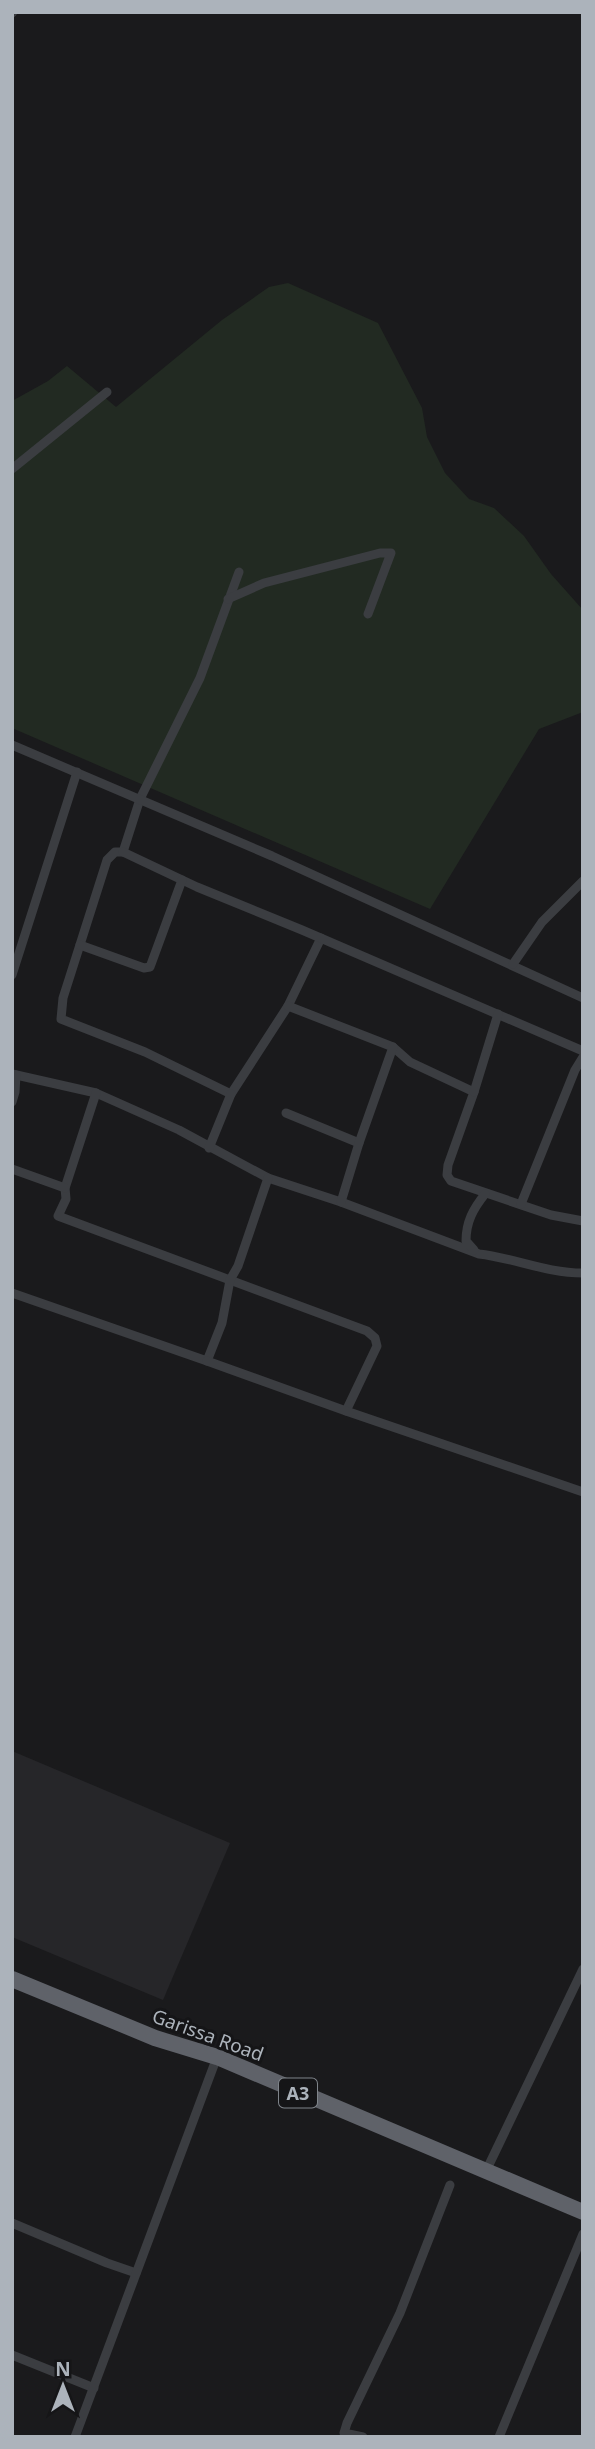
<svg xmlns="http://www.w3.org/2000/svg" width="595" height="2449" font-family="'Noto Sans',sans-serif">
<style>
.built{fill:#262629}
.green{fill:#222a22}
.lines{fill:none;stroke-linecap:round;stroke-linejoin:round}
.minor{stroke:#3b3d41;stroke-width:9}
.trunk{stroke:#5f6269;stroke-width:16}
.labels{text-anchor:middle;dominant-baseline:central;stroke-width:6;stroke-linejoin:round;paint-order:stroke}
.shield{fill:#151517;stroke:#7f848a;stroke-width:2}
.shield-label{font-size:18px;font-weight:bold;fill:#acb3bb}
.street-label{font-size:19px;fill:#acb3bb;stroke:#151517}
</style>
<rect width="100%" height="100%" fill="#1a1a1c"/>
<path class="built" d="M12,1751L230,1843L163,2000L12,1937Z"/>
<path class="green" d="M288,283L378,323L422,408L427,437L445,473L469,499L494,508L524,536L551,574L583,610V712L539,729L430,909L12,728V401L48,381L67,366L116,407L222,320L269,287Z"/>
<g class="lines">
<g class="minor">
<path d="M12,13L13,12"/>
<path d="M12,469L107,392"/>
<path d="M239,572L200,678L140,799L123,852H115L107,860L63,998L61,1019L145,1052L231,1094L288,1006L321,938"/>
<path d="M228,599L264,583L380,553H391L368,614"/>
<path d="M12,745L272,856L583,998"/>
<path d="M123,852L197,887L302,930L583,1051"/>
<path d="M80,945L144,968L150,967L182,880"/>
<path d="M513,964L542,922L583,881"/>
<path d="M12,975L77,772"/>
<path d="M288,1006L393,1047L410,1062L474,1092L448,1165L447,1175L451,1181L551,1215L583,1221"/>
<path d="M12,1074L96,1093L179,1130L268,1178L341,1202L479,1254C514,1258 546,1273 583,1273"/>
<path d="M474,1092L498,1014"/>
<path d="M96,1093L65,1188L66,1199L58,1216L367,1331L375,1338L377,1346L346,1411"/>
<path d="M12,1102L15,1092L16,1075"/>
<path d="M286,1113L359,1143"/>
<path d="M209,1148L231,1094"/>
<path d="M12,1169L65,1188"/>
<path d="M341,1202L359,1143L393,1047"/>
<path d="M521,1204L575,1070L583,1057"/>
<path d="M474,1250L466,1241C466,1222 473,1209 485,1194"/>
<path d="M12,1293L207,1361L222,1323L230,1280L238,1266L268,1178"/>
<path d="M207,1361L346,1411L583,1492"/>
<path d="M486,2171L583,1969"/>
<path d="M12,2223L107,2263L136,2273"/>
<path d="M12,2355L94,2388"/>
<path d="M75,2437L217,2057"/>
<path d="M363,2437L344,2433L347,2423L400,2313L450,2185"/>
<path d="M499,2437L583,2234"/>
</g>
<path class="trunk" d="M12,1979L155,2038L217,2057L583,2212"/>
</g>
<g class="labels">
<rect class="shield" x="279" y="2078.5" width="38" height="29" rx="5"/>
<g class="shield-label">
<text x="298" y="2093">A3</text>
</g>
<g class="street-label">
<text transform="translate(208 2035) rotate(20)">Garissa Road</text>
</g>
</g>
<rect width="595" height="2449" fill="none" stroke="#acb3bb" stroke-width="28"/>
<g transform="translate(63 2386)" stroke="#151517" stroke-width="5" paint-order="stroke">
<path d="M0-5L12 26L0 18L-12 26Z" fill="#acb3bb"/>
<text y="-10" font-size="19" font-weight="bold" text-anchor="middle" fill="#acb3bb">N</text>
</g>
</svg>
